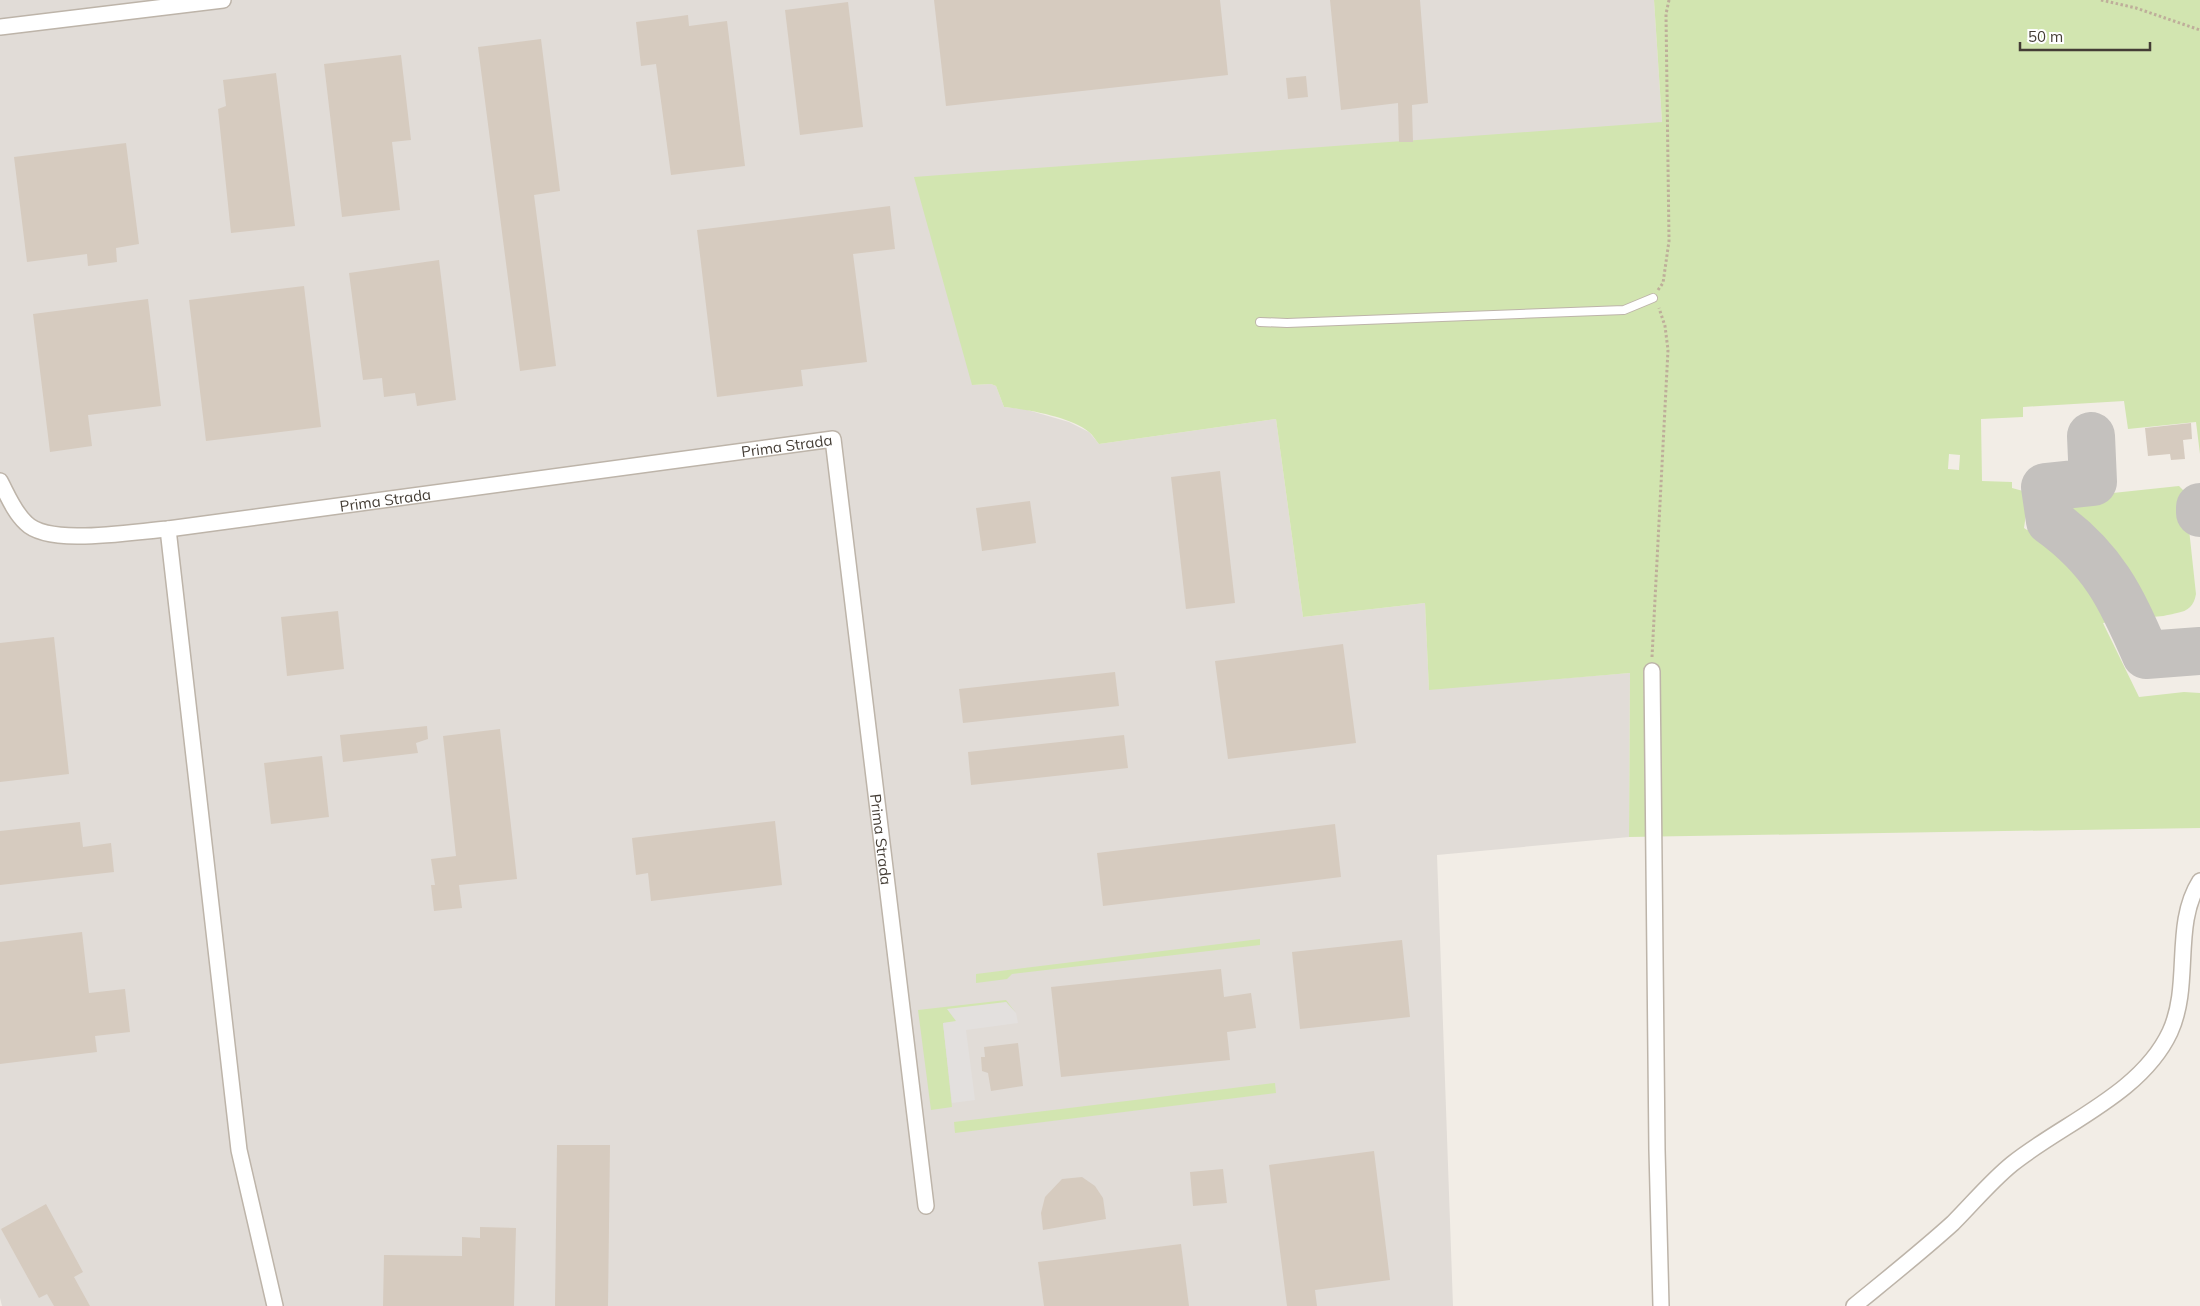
<svg xmlns="http://www.w3.org/2000/svg" width="2200" height="1306" font-family="Mulish,sans-serif">
<style>
.industrial{fill:#e1dcd7}
.green{fill:#d2e5b0;fill-rule:evenodd}
.parking{fill:#e3e0de}
.lines{fill:none;stroke-linecap:round;stroke-linejoin:round}
.taxiway{stroke:#c4c1be;stroke-width:48}
.building{fill:#d6cbbf}
.lane-casing{stroke:#bdb4a9;stroke-width:10}
.street-casing{stroke:#bdb4a9;stroke-width:18}
.path{stroke:#beae9a;stroke-width:3;stroke-dasharray:2.5 2.5;stroke-linecap:butt}
.lane{stroke:#fff;stroke-width:8}
.street{stroke:#fff;stroke-width:15}
.labels{text-anchor:middle;dominant-baseline:central;stroke-width:5;stroke-linejoin:round;paint-order:stroke}
.street-label{font-size:15px;fill:#443d35;stroke:#fff}
</style>
<rect width="100%" height="100%" fill="#f2ede6"/>
<path class="industrial" d="M0,0H1654L1662,122L972,385L991,384L996,386L1004,407L1024,409L1069,422L1089,432L1099,444L1276,419L1303,617L1425,603L1429,689L1630,673L1629,837L1437,855L1453,1306H2L0,1298Z"/>
<g class="green">
<path d="M1654,0H2200V454L2196,422L2128,429L2124,401L2023,407V417L1981,419L1982,481L2012,482V488L2023,491L2027,507L2024,528L2027,530L2031,528L2053,545L2065,544C2084,565 2098,588 2112,613L2108,622L2103,623L2139,697L2184,692L2200,693V828L1629,837L1630,673L1429,690L1425,603L1303,617L1276,419L1099,444C1096,441 1093,435 1089,432C1072,417 1026,409 1004,407L996,386L991,384L972,385L914,177L1662,122ZM1949,454L1960,455L1959,470L1948,469Z"/>
<path d="M2179,486L2185,492L2196,594C2194,606 2188,611 2177,613C2168,615 2154,619 2146,615C2133,608 2120,567 2108,553C2103,546 2073,518 2071,514C2068,508 2072,502 2075,497Z"/>
<path d="M1260,939V945L1012,974L1007,979L976,983V974Z"/>
<path d="M1006,1000L1016,1013L1006,1002L956,1022L943,1023L952,1107L931,1110L918,1010Z"/>
<path d="M1275,1083L1276,1093L955,1133L954,1122Z"/>
</g>
<path class="parking" d="M1006,1002L1016,1013L1018,1023L966,1030L975,1100L952,1103L943,1023L956,1021L947,1009Z"/>
<g class="lines">
<g class="taxiway">
<path d="M2091,436L2093,482L2045,487L2050,521C2103,559 2121,597 2146,655L2200,651"/>
<path d="M2200,507V513"/>
</g>
</g>
<g class="building">
<path d="M934,0H1220L1228,75L946,106Z"/>
<path d="M1330,0H1420L1428,103L1412,105L1413,142H1399L1398,103L1341,110Z"/>
<path d="M848,2L863,127L800,135L785,10Z"/>
<path d="M688,15L689,26L727,21L745,166L671,175L656,64L641,66L636,22Z"/>
<path d="M541,39L560,191L534,195L556,366L520,371L478,47Z"/>
<path d="M401,55L411,140L392,142L400,210L342,217L324,64Z"/>
<path d="M276,73L295,226L231,233L218,109L226,106L223,80Z"/>
<path d="M1306,76L1308,97L1288,99L1286,78Z"/>
<path d="M126,143L139,244L116,248L117,262L88,266L87,254L27,262L14,157Z"/>
<path d="M890,206L895,249L853,254L867,362L801,370L803,386L717,397L697,230Z"/>
<path d="M439,260L456,400L417,406L415,393L384,397L382,378L363,380L349,273Z"/>
<path d="M304,286L321,427L206,441L189,300Z"/>
<path d="M148,299L161,406L88,415L92,446L50,452L33,314Z"/>
<path d="M2191,423L2192,439L2183,440L2185,459L2171,460L2170,454L2148,456L2145,428Z"/>
<path d="M1220,471L1235,603L1186,609L1171,477Z"/>
<path d="M1030,501L1036,543L982,551L976,508Z"/>
<path d="M338,611L344,669L287,676L281,617Z"/>
<path d="M54,637L69,774L0,782V643Z"/>
<path d="M1343,644L1356,743L1228,759L1215,661Z"/>
<path d="M1115,672L1119,706L963,723L959,689Z"/>
<path d="M427,726L428,739L416,743L418,753L343,762L340,735Z"/>
<path d="M500,729L517,879L459,885L462,908L434,911L431,885H435L431,859L456,856L443,736Z"/>
<path d="M1124,735L1128,768L971,785L968,752Z"/>
<path d="M322,756L329,817L271,824L264,763Z"/>
<path d="M775,821L782,885L651,901L648,873L636,875L632,838Z"/>
<path d="M80,822L83,847L111,843L114,872L0,885V831Z"/>
<path d="M1335,824L1341,877L1103,906L1097,853Z"/>
<path d="M82,932L89,993L125,989L130,1032L95,1036L97,1052L0,1064V942Z"/>
<path d="M1402,940L1410,1017L1300,1029L1292,952Z"/>
<path d="M1221,969L1224,997L1251,993L1256,1028L1227,1032L1230,1060L1061,1077L1051,987Z"/>
<path d="M1018,1043L1023,1086L991,1091L988,1073L982,1071L981,1057H985L984,1047Z"/>
<path d="M557,1145H610L608,1306H555Z"/>
<path d="M1374,1151L1390,1280L1315,1290L1317,1306H1287L1269,1165Z"/>
<path d="M1223,1169L1227,1203L1193,1206L1190,1172Z"/>
<path d="M1082,1177L1095,1186L1103,1198L1106,1219L1043,1230L1041,1213L1045,1197L1062,1179Z"/>
<path d="M46,1204L83,1272L74,1277L90,1306H54L47,1294L39,1298L1,1229Z"/>
<path d="M480,1227L516,1228L514,1306H383L384,1255L462,1256V1237L480,1238Z"/>
<path d="M1181,1244L1189,1306H1044L1038,1262Z"/>
</g>
<g class="lines">
<g class="lane-casing">
<path id="lane" d="M1260,322L1287,323L1624,310L1653,298"/>
</g>
<g class="street-casing">
<g id="street">
<path d="M0,27L223,0"/>
<path id="s1" d="M0,481C7,494 14,512 26,523C49,547 136,531 168,529L833,439L926,1206"/>
<path d="M168,529L239,1150L275,1306"/>
<path d="M1652,671L1657,1150L1661,1306"/>
<path d="M1854,1306C1887,1279 1921,1252 1953,1223C1973,1203 1990,1182 2012,1164C2063,1123 2141,1094 2170,1032C2192,984 2172,925 2200,881"/>
</g>
</g>
<g class="path">
<path d="M2101,0L2136,8L2200,30"/>
<path d="M1658,290L1663,283L1669,241L1666,14L1669,0"/>
<path d="M1652,657L1668,350L1665,326L1659,308"/>
</g>
<use href="#lane" class="lane"/>
<use href="#street" class="street"/>
</g>
<g class="labels">
<g class="street-label">
<text stroke="none"><textPath href="#s1" startOffset="819">Prima Strada</textPath></text>
<text stroke="none"><textPath href="#s1" startOffset="414">Prima Strada</textPath></text>
<text stroke="none"><textPath href="#s1" startOffset="1269">Prima Strada</textPath></text>
</g>
</g>
<path d="M2020 42v8h130v-8" fill="none" stroke="#443d35" stroke-width="2.5"/>
<text x="2028" y="42" font-size="15" fill="#443d35" stroke="#ffffff" stroke-width="4" paint-order="stroke">50 m</text>
</svg>
